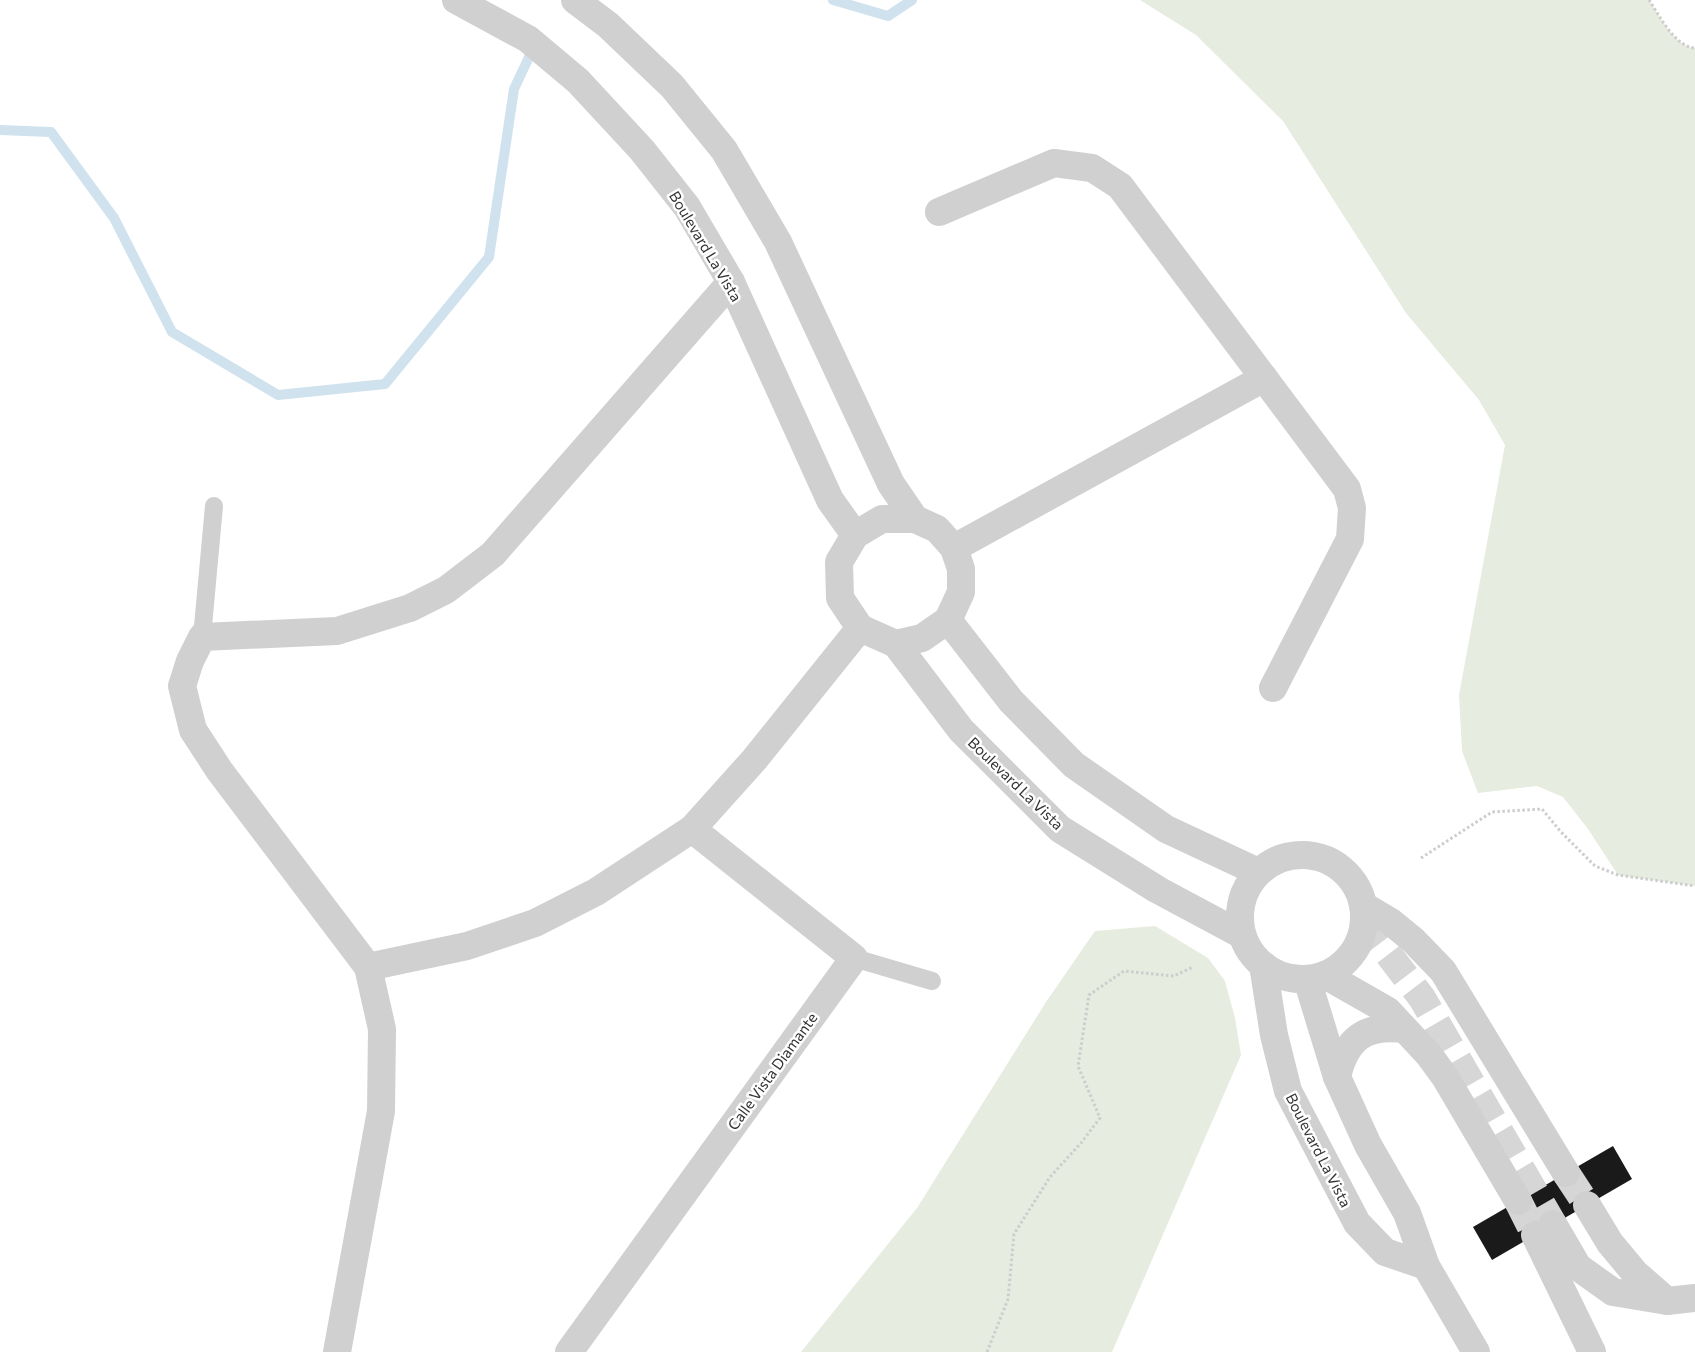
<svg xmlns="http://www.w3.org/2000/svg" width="1695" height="1352" font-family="Commissioner,sans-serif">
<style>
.green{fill:#e6ecdf}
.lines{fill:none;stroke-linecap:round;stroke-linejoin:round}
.stream{stroke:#cfe2ee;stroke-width:10}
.building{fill:#1a1a1a}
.minor-tunnel{stroke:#d6d6d6;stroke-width:28;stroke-dasharray:28 14;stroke-linecap:butt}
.path{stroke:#cdcdcd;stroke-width:3;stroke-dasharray:2.5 2.5;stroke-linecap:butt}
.service{stroke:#d0d0d0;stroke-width:18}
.minor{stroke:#d0d0d0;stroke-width:28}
.labels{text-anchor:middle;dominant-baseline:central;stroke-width:5;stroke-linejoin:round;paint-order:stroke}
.street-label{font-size:15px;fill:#333;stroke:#fff}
</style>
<rect width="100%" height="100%" fill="#fff"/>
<g class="green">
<path d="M1140,0H1649C1659,15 1675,47 1695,48V886L1618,875L1588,829L1563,797L1537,786L1478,793L1462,751L1459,695L1505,445L1479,400L1406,313L1283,121L1196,35Z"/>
<path d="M1155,926L1208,958L1225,981L1235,1018L1241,1055L1112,1352H801L917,1208L1046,1002L1095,931Z"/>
</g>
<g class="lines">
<g class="stream">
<path d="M833,0L888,16L912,0"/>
<path d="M0,130L51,132L114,218L172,332L278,395L385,384L489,257L514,89L529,57"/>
</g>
</g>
<path class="building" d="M1613,1146L1632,1179L1492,1260L1473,1227Z"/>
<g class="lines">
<g class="minor-tunnel">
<path d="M1363,921L1422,998L1553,1224"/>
<path d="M1566,1173L1587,1205"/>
<path d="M1518,1201L1535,1235"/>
</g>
<g class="path">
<path d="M1649,0C1659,15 1675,47 1695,48"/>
<path d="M1421,858L1492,812L1542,809L1561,832L1595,866L1618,875L1695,886"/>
<path d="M987,1352L1008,1299L1014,1234L1050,1177L1081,1143L1100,1118L1078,1066L1089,995L1124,971L1174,976L1193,967"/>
</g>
<g class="service">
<path d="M202,637L214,506"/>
<path d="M854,958L932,981"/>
</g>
<g class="minor">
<path d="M456,0L528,39L578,81L642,150L687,207L731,282L830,500L855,535"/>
<path d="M575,0L608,25L672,86L724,150L778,242L891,484L915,519"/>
<path d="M939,212L1054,163L1092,168L1120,186L1347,489L1352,508L1350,539L1273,688"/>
<path d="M882,519H915L937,529L954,548L961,569V592L948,620L922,638L896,644L860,628L840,598L839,562L855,535Z"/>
<path d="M954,548L1264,378"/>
<path d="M948,620L1011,701L1074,765L1166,829L1258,872"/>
<path d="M896,644L961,730L1060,829L1158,890L1242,935"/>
<circle cx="1302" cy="917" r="62"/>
<path d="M1364,906L1391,922L1413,940L1443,971L1566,1173"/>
<path d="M1263,965L1274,1035L1288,1091L1357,1223L1385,1252L1426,1266"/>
<path d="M368,967L467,946L535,923L596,892L692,829L754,760L860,628"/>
<path d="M1325,975L1388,1011L1429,1055L1445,1077L1518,1201"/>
<path d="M1307,979L1337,1077L1368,1145L1407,1213L1426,1266L1476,1352"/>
<path d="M1337,1077C1346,1038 1365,1025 1404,1029"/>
<path d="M1587,1205L1610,1243L1635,1273L1667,1301L1695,1298"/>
<path d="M1553,1224L1578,1267L1613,1292L1667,1301"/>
<path d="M1535,1235L1592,1352"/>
<path d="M337,1352L381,1111L382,1029L368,967L219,770L193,730L182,686L190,661L202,637L337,631L410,608L446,590L493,554L731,282"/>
<path d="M569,1352L854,958L692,829"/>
</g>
</g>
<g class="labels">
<g class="street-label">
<text transform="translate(706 246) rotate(59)">Boulevard La Vista</text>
<text transform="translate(1016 783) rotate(44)">Boulevard La Vista</text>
<text transform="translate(772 1071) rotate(-54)">Calle Vista Diamante</text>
<text transform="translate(1319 1150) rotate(63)">Boulevard La Vista</text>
</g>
</g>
</svg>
